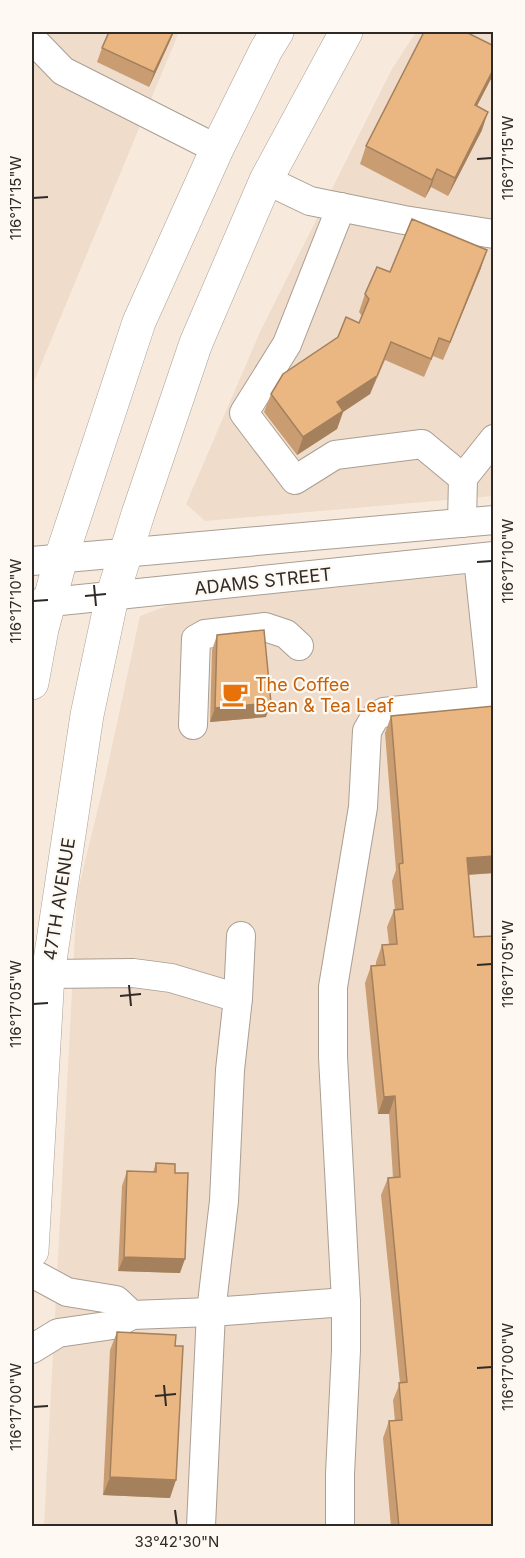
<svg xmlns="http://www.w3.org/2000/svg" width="525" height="1558" font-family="Inter,sans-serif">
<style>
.built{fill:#efdccb}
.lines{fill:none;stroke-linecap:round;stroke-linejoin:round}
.minor-casing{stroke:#aa9e92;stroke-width:30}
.major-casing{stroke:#aa9e92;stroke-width:34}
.minor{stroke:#fff;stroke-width:28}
.major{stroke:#fff;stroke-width:33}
.wall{fill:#c99d71}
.shaded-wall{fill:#a4805c}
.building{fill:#eab783;stroke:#a4805c;stroke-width:1.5}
.ticks{fill:none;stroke:#2f2a26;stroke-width:2}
.labels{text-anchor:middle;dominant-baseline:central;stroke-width:4.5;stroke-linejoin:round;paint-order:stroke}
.street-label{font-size:18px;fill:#2f2a26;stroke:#fef9f3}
.food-label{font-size:18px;fill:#c56008;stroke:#fef9f3;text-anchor:start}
.neatline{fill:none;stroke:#2f2a26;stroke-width:2}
.ticks-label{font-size:15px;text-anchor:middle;fill:#2f2a26}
</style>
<rect width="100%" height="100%" fill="#f7eadd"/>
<g class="built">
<path d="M32,32H179L32,386Z"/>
<path d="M416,32H493V496L205,521L186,504L260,332L392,69Z"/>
<path d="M493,572V1526H44L77,895L105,779L140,616L175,603Z"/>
</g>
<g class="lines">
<g class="minor-casing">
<g id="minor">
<path d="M32,39L63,71L217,149"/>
<path d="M266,180L310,201L404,220L494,234"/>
<path d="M341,207L287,344L244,413L295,480L335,455L422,444L463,478"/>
<path d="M462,523L463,478L494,439"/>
<path d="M478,558L493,700"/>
<path d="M32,561L494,520"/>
<path d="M32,604L494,556"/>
<path d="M193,725L196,639L205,634L265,627L286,634L299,646"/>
<path d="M48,974L133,973L171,978L238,998"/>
<path d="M32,1273L67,1292L116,1300L132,1315"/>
<path d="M32,1349L58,1333L113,1325L132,1315L211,1312L346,1302"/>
<path d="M201,1526L211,1312L224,1201L230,1070L238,998L241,936"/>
<path d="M340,1526V1474L346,1350V1302L333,1057V987L363,807L367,731L375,717L384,712L494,700"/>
</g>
</g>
<g class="major-casing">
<g id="major">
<path d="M32,683L42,629L61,558L139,322L217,149L266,50L277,32"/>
<path d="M32,1251L48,974L87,715L112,597L138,514L196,343L266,180L346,32"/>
</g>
</g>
<use href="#minor" class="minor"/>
<use href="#major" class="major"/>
</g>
<g class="wall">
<path d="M174,32L149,87L97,62L102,48Z"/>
<path d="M494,46V73L477,106L482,130L448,196L431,187L425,198L360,164L366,146Z"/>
<path d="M481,268L443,360L433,356L424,377L385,360L370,394L343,412L337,429L297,455L264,412L271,394L359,323L362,316L359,312L365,294L390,272Z"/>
<path d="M217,635L266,717L210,722L212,650Z"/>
<path d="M494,706V873L469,875L494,1527H391L383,1438L389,1421H395L393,1400L400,1383L381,1195L388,1178H393L389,1114H378L365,983L371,966L376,965V962L382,945L389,944L387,927L394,910H395L392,881L396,870L385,733L391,716Z"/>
<path d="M156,1163L175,1173L180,1273L118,1271L122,1186L127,1171L153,1172Z"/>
<path d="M117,1332L170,1498L103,1495L110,1350Z"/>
</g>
<g class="shaded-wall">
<path d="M173,32H174L149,87L154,72Z"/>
<path d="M494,68V73L468,123L475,105Z"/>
<path d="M488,112L482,130L448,196L455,178Z"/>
<path d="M437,169L431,187L425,198L432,180Z"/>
<path d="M487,250L481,268L443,360L450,342Z"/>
<path d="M391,342L370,394L343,412L337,429L297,455L303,437L337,402Z"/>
<path d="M271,703L266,717L210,722L215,708Z"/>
<path d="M494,856V873L461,875L467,858Z"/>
<path d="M395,1096L389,1114H378L384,1097Z"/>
<path d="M124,1257L185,1259L180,1273L118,1271Z"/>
<path d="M110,1477L176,1480L170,1498L103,1495Z"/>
</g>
<g class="building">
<path d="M109,32H173L154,72L102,48Z"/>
<path d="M424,32H466L494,46V68L475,105L488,112L455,178L437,169L432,180L366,146Z"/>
<path d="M412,219L487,250L450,342L439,338L431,359L391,342L377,376L337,402L343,411L303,437L271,394L283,374L338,337L346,317L359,323L369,299L365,294L377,267L390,272Z"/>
<path d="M264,630L271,703L215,708L217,635Z"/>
<path d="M494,706V856L467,858L474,937L494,936V1527H399L389,1421L402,1420L399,1383L407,1382L388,1178L400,1177L395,1096L384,1097L371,966L385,965L382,945L397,944L394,910L403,909L399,864L403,863L391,716Z"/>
<path d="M156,1163L175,1164V1173H188L185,1259L124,1257L127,1171L156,1172Z"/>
<path d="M117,1332L176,1335L175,1346H183L176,1480L110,1477Z"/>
</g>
<path class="ticks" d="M477,159L492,158M33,198L48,197M477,562L492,561M94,585L96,606M85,596L106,594M33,601L48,600M477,965L492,964M129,985L131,1006M120,996L141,994M33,1004L48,1003M477,1368L492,1367M164,1385L166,1406M155,1396L176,1394M33,1407L48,1406M175,1510L177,1525"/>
<defs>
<g id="cafe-bare" transform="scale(2.07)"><path d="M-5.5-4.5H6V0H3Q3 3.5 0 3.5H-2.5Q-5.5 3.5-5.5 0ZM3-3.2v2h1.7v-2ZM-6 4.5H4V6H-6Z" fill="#e8710a" stroke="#fef9f3" stroke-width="2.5" paint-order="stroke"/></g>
</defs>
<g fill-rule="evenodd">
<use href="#cafe-bare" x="235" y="694"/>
</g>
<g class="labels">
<g class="street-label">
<text transform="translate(263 581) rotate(-6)">ADAMS STREET</text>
<text transform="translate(59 899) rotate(-81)">47TH AVENUE</text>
</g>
<g class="food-label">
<text x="255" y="684">The Coffee<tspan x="255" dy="21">Bean &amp; Tea Leaf</tspan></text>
</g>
</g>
<rect width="525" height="1558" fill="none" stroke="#fef9f3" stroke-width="66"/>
<rect x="33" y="33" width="459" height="1492" class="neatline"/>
<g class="ticks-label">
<text transform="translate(508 158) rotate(-90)" y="5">116°17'15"W</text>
<text transform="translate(16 198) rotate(-90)" y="5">116°17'15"W</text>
<text transform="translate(508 561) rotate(-90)" y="5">116°17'10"W</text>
<text transform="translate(16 601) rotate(-90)" y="5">116°17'10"W</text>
<text transform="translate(508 964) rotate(-90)" y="5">116°17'05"W</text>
<text transform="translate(16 1004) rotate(-90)" y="5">116°17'05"W</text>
<text transform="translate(508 1367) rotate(-90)" y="5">116°17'00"W</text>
<text transform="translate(16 1407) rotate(-90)" y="5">116°17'00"W</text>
<text x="177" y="1547">33°42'30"N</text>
</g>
</svg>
